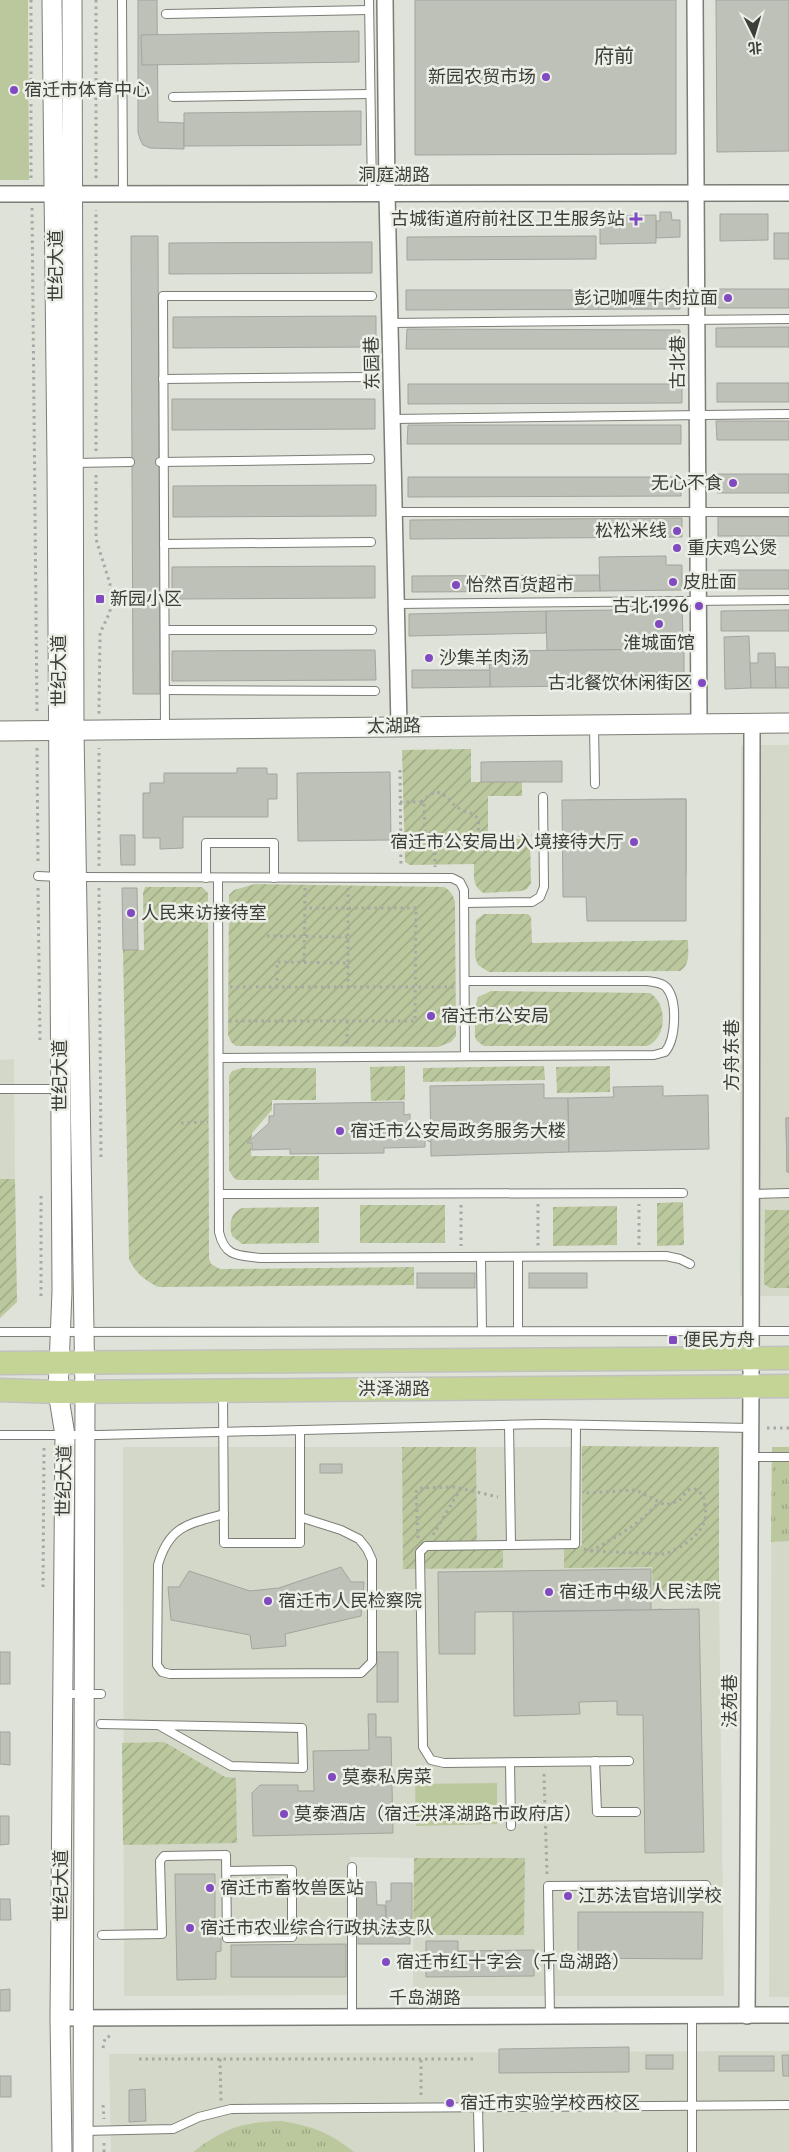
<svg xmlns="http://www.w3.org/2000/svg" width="789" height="2152" font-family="Cabin,'Noto Sans SC',sans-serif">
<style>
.built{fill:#d3d8c8}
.grass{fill:url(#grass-tufts)}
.garden{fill:url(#garden-furrows)}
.pitch{fill:#bbc89e}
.building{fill:#bec1b8;stroke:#a2a59d}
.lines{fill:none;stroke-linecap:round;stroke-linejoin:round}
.service-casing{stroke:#7b7e76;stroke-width:10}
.minor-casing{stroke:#7b7e76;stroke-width:18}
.tertiary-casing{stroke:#7b7e76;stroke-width:21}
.primary-casing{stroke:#c1c1c0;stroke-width:25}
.path{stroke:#a6a8a1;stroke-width:3;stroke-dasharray:2.5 4;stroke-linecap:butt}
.service{stroke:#fff;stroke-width:8}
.minor{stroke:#fff;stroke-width:15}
.tertiary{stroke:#fff;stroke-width:19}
.primary{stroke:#c4d494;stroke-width:22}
.poi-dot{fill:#814ac1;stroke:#ecefe6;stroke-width:2}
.labels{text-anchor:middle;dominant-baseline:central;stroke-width:5;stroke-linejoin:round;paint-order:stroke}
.poi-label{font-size:18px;fill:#3c3e3a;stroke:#ecefe6;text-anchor:start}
.street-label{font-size:18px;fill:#3c3e3a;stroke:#ecefe6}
.quarter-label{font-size:20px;fill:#3c3e3a;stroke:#ecefe6}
</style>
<defs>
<pattern id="grass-tufts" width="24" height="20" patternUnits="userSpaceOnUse" patternTransform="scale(1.25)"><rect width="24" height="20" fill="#bbc89e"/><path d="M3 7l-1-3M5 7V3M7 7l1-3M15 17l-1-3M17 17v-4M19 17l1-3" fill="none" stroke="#99a482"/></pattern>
<pattern id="garden-furrows" width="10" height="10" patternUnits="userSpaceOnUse" patternTransform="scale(1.25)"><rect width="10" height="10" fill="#bbc89e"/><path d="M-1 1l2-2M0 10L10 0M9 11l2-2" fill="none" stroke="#99a482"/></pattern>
</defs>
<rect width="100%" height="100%" fill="#dfe2d9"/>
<g class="built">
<path d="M741,745H789V1296H740Z"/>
<path d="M14,1059L15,1179H0V1060Z"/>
<path d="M123,1447H719V1590L724,1996H413L414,1858L350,1857L351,1995L124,1996Z"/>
<path d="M772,1447H789V1997H769Z"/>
<path d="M789,2051V2152H111L109,2054Z"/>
</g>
<g class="grass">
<path d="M772,1447H789V1541L771,1542Z"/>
<path d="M281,2121C312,2126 329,2132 354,2152H193C225,2128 242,2122 281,2121Z"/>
</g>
<g class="garden">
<path d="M471,749V782H522V796H488V839H530L531,883L527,889L521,891L484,893C472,887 474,876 474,864L410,865L405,862L402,750Z"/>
<path d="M255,884L444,887C451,891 453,895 455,902L456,1036L451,1042L438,1047L236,1046L231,1042L228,1035L229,895L234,890Z"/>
<path d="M145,887H202L208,893L209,1258L211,1264L220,1269L414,1267V1285L158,1287C143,1279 136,1273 129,1259L123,950H144L143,893Z"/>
<path d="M484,914H528L531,917L532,943L688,940C688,951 691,964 680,971L489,972L478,965L475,957L476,920Z"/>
<path d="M491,991L650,993C668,1004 667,1038 647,1046H484L477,1041L475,1037V1008L478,997Z"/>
<path d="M405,1066V1100L371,1101L370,1067Z"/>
<path d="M544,1066L545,1080L423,1082V1068Z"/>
<path d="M610,1066V1092L557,1093L556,1067Z"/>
<path d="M242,1068H316V1100H272V1110L252,1133L251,1156H319V1180H237L233,1177L229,1170V1076L232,1071Z"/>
<path d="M0,1179H15L17,1302L0,1318Z"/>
<path d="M683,1202L684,1245L657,1246V1203Z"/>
<rect x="360" y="1205" width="85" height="38"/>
<path d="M617,1206V1245L553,1246V1207Z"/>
<path d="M319,1207V1243L242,1244L232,1236C229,1224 230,1213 242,1208Z"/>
<path d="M765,1210H789V1288H770L764,1284Z"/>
<path d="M582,1446L719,1447V1590L653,1591L652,1567L564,1568V1547L582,1546Z"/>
<path d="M402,1447H476L477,1549H503V1568L403,1569Z"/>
<path d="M164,1742L225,1777L236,1778L237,1843L123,1845L122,1743Z"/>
<path d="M414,1858H525L524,1935H413Z"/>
</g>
<g class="pitch">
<path d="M0,0H28L29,180H0Z"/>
<path d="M497,1783V1824L416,1826L415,1784Z"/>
</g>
<g class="building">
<path d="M138,0H157L158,122L184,123V149L150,148L143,145L140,139L138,132Z"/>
<path d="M415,0H676V154L415,155Z"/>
<path d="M716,0H789V151L717,152Z"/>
<path d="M359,31V62L142,65L141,35Z"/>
<path d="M361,111V145L184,146V113Z"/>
<path d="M660,212H671L672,220H680V237L656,238V221H660Z"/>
<path d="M720,214H768V240L720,241Z"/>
<path d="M656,215V243L600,244V216Z"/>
<rect x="774" y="233" width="15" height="26"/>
<path d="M131,236H158L160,694H133Z"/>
<path d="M596,236V259L407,260V237Z"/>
<path d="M372,242V273L169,274V243Z"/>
<path d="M717,289H789V308H718Z"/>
<path d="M406,290H680V309L406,310Z"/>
<path d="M376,316V347L173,348V317Z"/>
<path d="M789,327V347H716V328Z"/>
<path d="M407,329L680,330V349H406Z"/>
<rect x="717" y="383" width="72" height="19"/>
<path d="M408,384H682V403L408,404Z"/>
<path d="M172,399H375V429L172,430Z"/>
<path d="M716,421H789V440H717Z"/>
<path d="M408,425H681V444H407Z"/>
<rect x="718" y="474" width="71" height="19"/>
<path d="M408,477H681V496L408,497Z"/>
<path d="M376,485V516L173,517V486Z"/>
<rect x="718" y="517" width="71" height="19"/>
<path d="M682,518V537L410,539V520Z"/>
<path d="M666,556V565H682V590L600,591L599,557Z"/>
<path d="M375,566V598L172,599V567Z"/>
<rect x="719" y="570" width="70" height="19"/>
<path d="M599,575L600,591L412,592V576Z"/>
<path d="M682,609L683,636H657V649L547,651L546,611Z"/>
<path d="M789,610V631H721V611Z"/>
<path d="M546,611V633L409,636V614Z"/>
<path d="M749,636L751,688L725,689L724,637Z"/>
<path d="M684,649V685L490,687L489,651Z"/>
<path d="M375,650L376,680L172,681V651Z"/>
<path d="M758,653H775L776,688H751L750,663H758Z"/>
<path d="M775,667H789V688H776Z"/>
<path d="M412,670H490V687L412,688Z"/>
<path d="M562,761V782H481V762Z"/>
<path d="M237,768H267V774H277V799H268V817H183V848L160,849V838H143V793H150V783H164V773H237Z"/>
<path d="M390,772L391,840L298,841L297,773Z"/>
<path d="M686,799V875H586V800Z"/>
<path d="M686,799V921H587L586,897H563L562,800Z"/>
<path d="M120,835H135V865H121Z"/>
<path d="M122,888H137L138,950H123Z"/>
<path d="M544,1084V1098H568L569,1152L431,1156L430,1086Z"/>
<path d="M663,1086V1096L708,1095L709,1149L569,1152L568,1098L614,1097L613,1087Z"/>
<path d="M404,1102V1115L410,1114V1121L430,1142L425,1139V1147L384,1148V1153L290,1154V1149L252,1150V1143H247L269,1123V1116H274V1104Z"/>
<path d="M786,1118H789V1172H787Z"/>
<path d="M786,1118H789V1172H787Z"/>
<rect x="417" y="1273" width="58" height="15"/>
<rect x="529" y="1273" width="58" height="15"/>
<rect x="320" y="1464" width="22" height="9"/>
<path d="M341,1567L351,1582H364L361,1616L285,1634L286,1646L252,1649L250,1635L171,1620L168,1587H179L189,1571L250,1591L279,1588Z"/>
<path d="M651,1569V1610L662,1609V1652H632L631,1610L475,1612V1654H439L438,1572Z"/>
<path d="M699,1609L704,1852L645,1853L643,1715H617V1701L579,1702L580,1714L514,1716L513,1612Z"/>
<rect x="0" y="1652" width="10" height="32"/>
<rect x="377" y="1652" width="21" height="50"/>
<path d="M368,1714H376V1737H391L393,1833L253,1836L252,1793L260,1785H298V1791H314L313,1751L369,1750Z"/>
<path d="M0,1732H10V1765L0,1764Z"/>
<path d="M0,1816H9V1844L0,1845Z"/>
<path d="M175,1874H215V1929L221,1928V1951L216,1952V1979L177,1980Z"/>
<path d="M355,1882H376L377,1905H385L386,1916H381L380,1921H356Z"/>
<path d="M391,1883H412V1920H386V1901H391Z"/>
<path d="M0,1899H10L11,1920H0Z"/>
<path d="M578,1912H703L702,1959L578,1958Z"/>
<rect x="358" y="1926" width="52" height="18"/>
<path d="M426,1941H458V1951L534,1950V1976L426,1977Z"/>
<path d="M346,1944V1977H231V1945Z"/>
<path d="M10,1989V2011H0V1990Z"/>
<path d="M629,2047V2072L499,2073V2049Z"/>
<rect x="646" y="2055" width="27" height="14"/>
<path d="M782,2055H789V2076H783Z"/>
<rect x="719" y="2056" width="55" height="15"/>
<rect x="0" y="2076" width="11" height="21"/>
<path d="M145,2089L146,2121L129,2122V2090Z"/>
</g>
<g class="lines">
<g class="service-casing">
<g id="service">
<path d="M122,0L123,194"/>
<path d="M369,0L372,193"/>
<path d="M166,14L369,10"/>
<path d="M173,97L370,94"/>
<path d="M390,323L789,319"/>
<path d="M163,379L370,377"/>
<path d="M392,419L789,414"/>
<path d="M160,462L370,459"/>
<path d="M74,463L130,462"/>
<path d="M394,512H789"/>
<path d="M164,544L371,542"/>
<path d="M396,604L789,600"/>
<path d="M165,630H372"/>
<path d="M165,690L375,691"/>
<path d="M594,725L595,784"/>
<path d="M165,729L163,296H372"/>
<path d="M38,876L59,877"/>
<path d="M75,877L452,878L460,882L464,890L465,1056"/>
<path d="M206,878V843H274V878"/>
<path d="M218,878L219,1232C225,1258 239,1255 261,1258L666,1256L680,1259L690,1264"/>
<path d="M465,903L532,902L540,897L544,887L543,797"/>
<path d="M219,1058L654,1055L665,1052C676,1039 678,1000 666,987C661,982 653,982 647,981H465"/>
<path d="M0,1089H61"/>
<path d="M219,1194L683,1193"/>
<path d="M751,1194L789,1193"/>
<path d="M481,1257L482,1331"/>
<path d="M518,1257V1330"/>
<path d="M0,1332L789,1331"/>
<path d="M223,1392L224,1543H300V1430"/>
<path d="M509,1425L511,1545L575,1544L576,1425"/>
<path d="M0,1435H99L543,1424L751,1428"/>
<path d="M751,1457H789"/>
<path d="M224,1514C188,1524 169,1526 158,1565L157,1665L162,1672L170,1674L361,1673L372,1662V1560L367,1549L359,1539L341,1530L300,1517"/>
<path d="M511,1545L426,1546L420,1552L423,1747L431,1760L444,1763L629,1761"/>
<path d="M64,1694H101"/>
<path d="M101,1724L302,1728L303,1768L231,1766L160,1726"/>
<path d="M595,1761L597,1812H636"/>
<path d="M510,1763L511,1826"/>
<path d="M352,1867V2016"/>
<path d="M102,1935L162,1934L160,1861L164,1856L226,1855L227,1938L292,1937V1870L226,1871"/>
<path d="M692,2016V2152"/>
<path d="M550,2017L548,1886L706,1885"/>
<path d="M478,2108L479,2152"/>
<path d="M83,2131L173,2129L199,2117L231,2109L789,2105"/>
</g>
</g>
<g class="minor-casing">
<g id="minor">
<path d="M385,0L387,193L399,726"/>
<path d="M695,0L699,724"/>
<path d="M0,194L789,193"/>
<path d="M747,2016L751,1386L752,724"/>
<path d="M60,2018L789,2015"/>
</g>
</g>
<g class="tertiary-casing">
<g id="tertiary">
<path d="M52,0L57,463L62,1291L58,1392L65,1435L60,2018L62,2152"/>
<path d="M72,0L74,730L85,1391L83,2152"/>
<path d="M0,731L789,723"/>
</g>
</g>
<g class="primary-casing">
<g id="primary">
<path d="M0,1363L789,1358"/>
<path d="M0,1390L58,1392L789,1386"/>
</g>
</g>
<g class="path">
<path d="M31,0V179"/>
<path d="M96,0V179"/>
<path d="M32,208L37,714"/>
<path d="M96,451V210"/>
<path d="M96,475V539L110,584V612L100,633L99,714"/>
<path d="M37,748L38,864"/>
<path d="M400,770L401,867"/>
<path d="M400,802H424L425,836H435V867"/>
<path d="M421,802L431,794L437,792C448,795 451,804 460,809C467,813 473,812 478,819L479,827L476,837L532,835"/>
<path d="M99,866V748"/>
<path d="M38,888L40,1042"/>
<path d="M99,888L101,1161"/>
<path d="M267,936L348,937"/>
<path d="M304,962L305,888"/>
<path d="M230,987H454"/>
<path d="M277,987V962L348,963"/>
<path d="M348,988V888"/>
<path d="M229,1021H415L416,908H305"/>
<path d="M347,1021V1045"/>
<path d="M181,1123L208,1122"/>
<path d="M41,1196V1299"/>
<path d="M538,1204V1246"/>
<path d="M461,1205V1246"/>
<path d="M639,1245V1204"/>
<path d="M767,1428H789"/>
<path d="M433,1535L461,1488"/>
<path d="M418,1538L416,1492L419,1488L455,1487L498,1497"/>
<path d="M584,1549L590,1551L664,1554C680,1549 701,1536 705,1519C707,1511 704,1502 703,1495L695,1489L688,1490L679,1501L665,1505L636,1490L586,1493"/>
<path d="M591,1551C614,1538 642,1523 659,1502"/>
<path d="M43,1587L44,1446"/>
<path d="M544,1774L547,1875"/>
<path d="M103,2048L105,2038L113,2035"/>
<path d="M139,2059H474"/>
<path d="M220,2059L221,2101"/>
<path d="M421,2095V2059"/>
<path d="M103,2105L104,2119"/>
<path d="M104,2143V2152"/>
</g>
<use href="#service" class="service"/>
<use href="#minor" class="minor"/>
<use href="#tertiary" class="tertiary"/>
<use href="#primary" class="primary"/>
</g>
<g class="poi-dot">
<circle cx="546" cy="77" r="5"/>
<circle cx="14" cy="90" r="5"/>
<path d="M633.5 211.5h5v5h5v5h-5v5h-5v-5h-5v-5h5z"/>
<circle cx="728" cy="298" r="5"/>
<circle cx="733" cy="483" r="5"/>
<circle cx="677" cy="531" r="5"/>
<circle cx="677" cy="548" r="5"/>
<circle cx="673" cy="582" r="5"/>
<circle cx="456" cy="585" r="5"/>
<rect x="95" y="594" width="10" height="10" rx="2.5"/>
<circle cx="699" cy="606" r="5"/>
<circle cx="659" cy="624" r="5"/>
<circle cx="429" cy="658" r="5"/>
<circle cx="702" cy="683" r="5"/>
<circle cx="634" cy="842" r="5"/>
<circle cx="131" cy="913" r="5"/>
<circle cx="431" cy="1016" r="5"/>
<circle cx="340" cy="1131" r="5"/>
<rect x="668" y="1335" width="10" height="10" rx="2.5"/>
<circle cx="549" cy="1592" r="5"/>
<circle cx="268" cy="1601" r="5"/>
<circle cx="332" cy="1777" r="5"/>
<circle cx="284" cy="1814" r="5"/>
<circle cx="210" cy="1888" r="5"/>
<circle cx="568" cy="1896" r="5"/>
<circle cx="190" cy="1928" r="5"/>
<circle cx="386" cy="1962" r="5"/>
<circle cx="450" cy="2103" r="5"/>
</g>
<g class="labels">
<g class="poi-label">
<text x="536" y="77" text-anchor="end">新园农贸市场</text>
<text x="24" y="90">宿迁市体育中心</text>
<text x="625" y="219" text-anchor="end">古城街道府前社区卫生服务站</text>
<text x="718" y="298" text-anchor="end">彭记咖喱牛肉拉面</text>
<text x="723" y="483" text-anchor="end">无心不食</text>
<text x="667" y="531" text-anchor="end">松松米线</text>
<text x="687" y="548">重庆鸡公煲</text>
<text x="683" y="582">皮肚面</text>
<text x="466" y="585">怡然百货超市</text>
<text x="110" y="599">新园小区</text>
<text x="689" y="606" text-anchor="end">古北·1996</text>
<text x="659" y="643" text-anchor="middle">淮城面馆</text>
<text x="439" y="658">沙集羊肉汤</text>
<text x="692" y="683" text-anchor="end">古北餐饮休闲街区</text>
<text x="624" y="842" text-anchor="end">宿迁市公安局出入境接待大厅</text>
<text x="141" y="913">人民来访接待室</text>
<text x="441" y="1016">宿迁市公安局</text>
<text x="350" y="1131">宿迁市公安局政务服务大楼</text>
<text x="683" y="1340">便民方舟</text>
<text x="559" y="1592">宿迁市中级人民法院</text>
<text x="278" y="1601">宿迁市人民检察院</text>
<text x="342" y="1777">莫泰私房菜</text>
<text x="294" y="1814">莫泰酒店（宿迁洪泽湖路市政府店）</text>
<text x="220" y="1888">宿迁市畜牧兽医站</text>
<text x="578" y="1896">江苏法官培训学校</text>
<text x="200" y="1928">宿迁市农业综合行政执法支队</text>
<text x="396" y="1962">宿迁市红十字会（千岛湖路）</text>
<text x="460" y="2103">宿迁市实验学校西校区</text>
</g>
<g class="street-label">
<text x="394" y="175">洞庭湖路</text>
<text transform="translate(56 266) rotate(-90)">世纪大道</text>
<text transform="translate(678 362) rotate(-90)">古北巷</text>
<text transform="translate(372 363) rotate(-91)">东园巷</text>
<text transform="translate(59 671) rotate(-90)">世纪大道</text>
<text transform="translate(394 726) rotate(-1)">太湖路</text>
<text transform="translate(732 1055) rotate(-90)">方舟东巷</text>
<text transform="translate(60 1076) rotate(-90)">世纪大道</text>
<text x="394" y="1389">洪泽湖路</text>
<text transform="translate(64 1481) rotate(-89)">世纪大道</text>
<text transform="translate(730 1701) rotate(-90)">法苑巷</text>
<text transform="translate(61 1886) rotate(-90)">世纪大道</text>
<text x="425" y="1998">千岛湖路</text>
</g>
<g class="quarter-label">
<text x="614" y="56">府前</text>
</g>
</g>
<g transform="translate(754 35) rotate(175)" stroke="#ecefe6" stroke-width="4" paint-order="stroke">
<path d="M0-4L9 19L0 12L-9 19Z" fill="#3c3e3a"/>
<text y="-8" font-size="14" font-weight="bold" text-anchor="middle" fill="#3c3e3a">北</text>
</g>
</svg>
